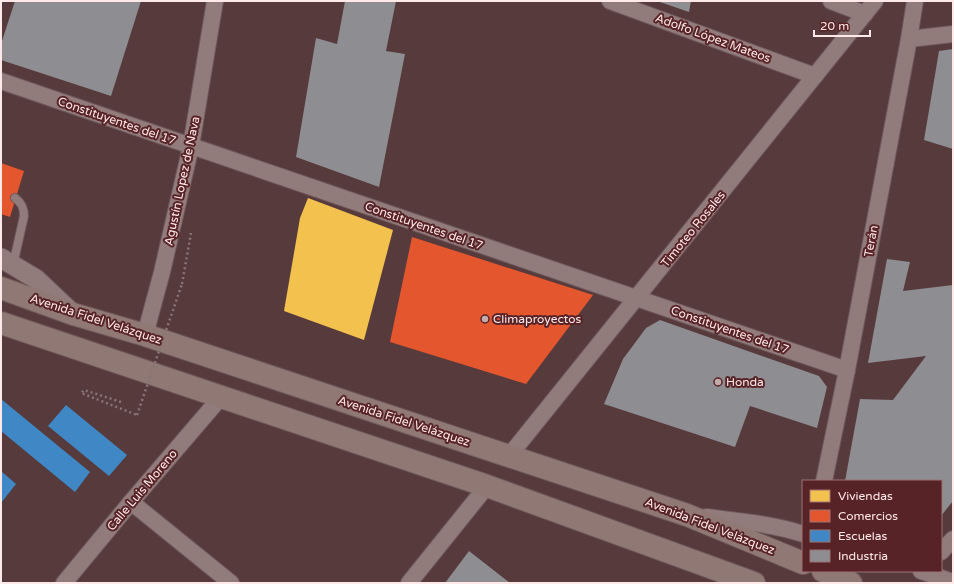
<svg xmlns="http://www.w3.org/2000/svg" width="954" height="584" font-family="'Varela Round',sans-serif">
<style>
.homes{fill:#f2c14e}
.shops{fill:#e4572e}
.schools{fill:#3f88c5}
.industry{fill:#8d8d92}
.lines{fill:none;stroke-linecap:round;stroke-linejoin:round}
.service-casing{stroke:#6e5759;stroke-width:10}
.minor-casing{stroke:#6e5759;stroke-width:18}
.tertiary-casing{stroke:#6e5759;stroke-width:21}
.trunk-casing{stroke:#6e5759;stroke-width:24}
.path{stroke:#8a7576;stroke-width:2.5;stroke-dasharray:2 3;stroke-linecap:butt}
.service{stroke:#927b7b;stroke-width:8}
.minor{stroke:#927b7b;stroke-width:16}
.tertiary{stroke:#927b7b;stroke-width:19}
.trunk{stroke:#907975;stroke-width:22}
.path-bridge{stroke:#8a7576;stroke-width:2.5;stroke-dasharray:2 3;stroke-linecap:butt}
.poi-dot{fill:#c4acac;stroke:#582327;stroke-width:1.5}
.labels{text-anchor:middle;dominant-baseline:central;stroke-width:4;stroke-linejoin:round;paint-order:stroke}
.street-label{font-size:12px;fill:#ffe9e9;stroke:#582327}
.poi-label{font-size:12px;fill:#ffe9e9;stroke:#582327;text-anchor:start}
</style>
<rect width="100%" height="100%" fill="#573a3c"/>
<path class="homes" d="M308,198L393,230L364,340L284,311L300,218Z"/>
<g class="shops">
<path d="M1,163L24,171L10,217L1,214Z"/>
<path d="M412,237L593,295L526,384L390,342Z"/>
</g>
<g class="schools">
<path d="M1,399L90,472L75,492L1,431Z"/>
<path d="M66,405L127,455L109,476L48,426Z"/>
<path d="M1,471L16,484L1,503Z"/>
</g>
<g class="industry">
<path d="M15,1H141L111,96L1,60V44Z"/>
<path d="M345,1H396L386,51L405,54L379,187L296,157L316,38L337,44Z"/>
<path d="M657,1H691L689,12Z"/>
<path d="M953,49V149L924,140L939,51Z"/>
<path d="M887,259L910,262L903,291L953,285V501L941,516V481H845L860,399L893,400L926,356L868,363Z"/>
<path d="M660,320L819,376L827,387L817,428L750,406L735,447L604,404L623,359L646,328Z"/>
<path d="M469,551L510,583H445Z"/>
</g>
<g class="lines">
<g class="service-casing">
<path id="service" d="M13,265L24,216C24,208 22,203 15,198"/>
</g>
<g class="minor-casing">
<g id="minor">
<path d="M610,1L815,76"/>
<path d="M831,1L865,14"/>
<path d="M909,39L953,34"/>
<path d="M1,81L847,370"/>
<path d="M145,335L162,272L191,146L215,1"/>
<path d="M509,456L875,1"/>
<path d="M824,481L847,370L909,39L915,1"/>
<path d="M131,502L231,583"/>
<path d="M706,517C739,521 772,524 803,534"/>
<path d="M941,552L953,539"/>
<path d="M921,571L953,582"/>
<path d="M64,583L131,502L221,397"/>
<path d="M409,583L487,486"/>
</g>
</g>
<g class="tertiary-casing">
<path id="tertiary" d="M1,258L36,279L73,314"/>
</g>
<g class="trunk-casing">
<g id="trunk">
<path d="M1,288L73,314L145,335L509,456L687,515L803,563"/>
<path d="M1,323L487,486L754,583"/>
<path d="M823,571L851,583"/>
</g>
</g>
<g class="path">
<path d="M182,284L191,233"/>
<path d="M121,402L84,390L81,393L137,415"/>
</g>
<use href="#service" class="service"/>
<use href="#minor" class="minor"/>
<use href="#tertiary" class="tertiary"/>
<use href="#trunk" class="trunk"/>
<path class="path-bridge" d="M137,415L182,284"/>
</g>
<g class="poi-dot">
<circle cx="485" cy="319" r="4"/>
<circle cx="718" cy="382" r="4"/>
</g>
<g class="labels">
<g class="street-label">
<text transform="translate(713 38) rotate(20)">Adolfo López Mateos</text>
<text transform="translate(117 121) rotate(19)">Constituyentes del 17</text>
<text transform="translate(182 181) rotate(-78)">Agustín Lopez de Nava</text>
<text transform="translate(424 226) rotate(19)">Constituyentes del 17</text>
<text transform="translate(693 229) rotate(-51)">Timoteo Rosales</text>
<text transform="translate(871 241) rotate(-79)">Terán</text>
<text transform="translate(96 319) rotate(18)">Avenida Fidel Velázquez</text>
<text transform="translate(730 330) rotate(19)">Constituyentes del 17</text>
<text transform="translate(404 421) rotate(18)">Avenida Fidel Velázquez</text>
<text transform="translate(142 490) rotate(-50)">Calle Luis Moreno</text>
<text transform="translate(710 526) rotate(21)">Avenida Fidel Velázquez</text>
</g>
<g class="poi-label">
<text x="493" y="319">Climaproyectos</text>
<text x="726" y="382">Honda</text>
</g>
</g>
<rect width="954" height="584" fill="none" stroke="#ffe9e9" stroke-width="4"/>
<rect x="802" y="480" width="140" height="92" fill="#582327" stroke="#9b7275"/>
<rect x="810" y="490" width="20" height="12" fill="#f2c14e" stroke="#9b7275"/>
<text x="838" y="500" font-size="12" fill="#ffe9e9">Viviendas</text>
<rect x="810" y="510" width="20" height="12" fill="#e4572e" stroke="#9b7275"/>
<text x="838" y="520" font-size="12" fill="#ffe9e9">Comercios</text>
<rect x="810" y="530" width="20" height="12" fill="#3f88c5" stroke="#9b7275"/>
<text x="838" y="540" font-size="12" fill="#ffe9e9">Escuelas</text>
<rect x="810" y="550" width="20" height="12" fill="#8d8d92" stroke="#9b7275"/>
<text x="838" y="560" font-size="12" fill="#ffe9e9">Industria</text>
<path d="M814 30v6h56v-6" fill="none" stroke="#ffe9e9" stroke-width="2"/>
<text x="820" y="30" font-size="12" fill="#ffe9e9" stroke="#582327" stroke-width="3" paint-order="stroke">20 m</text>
</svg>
